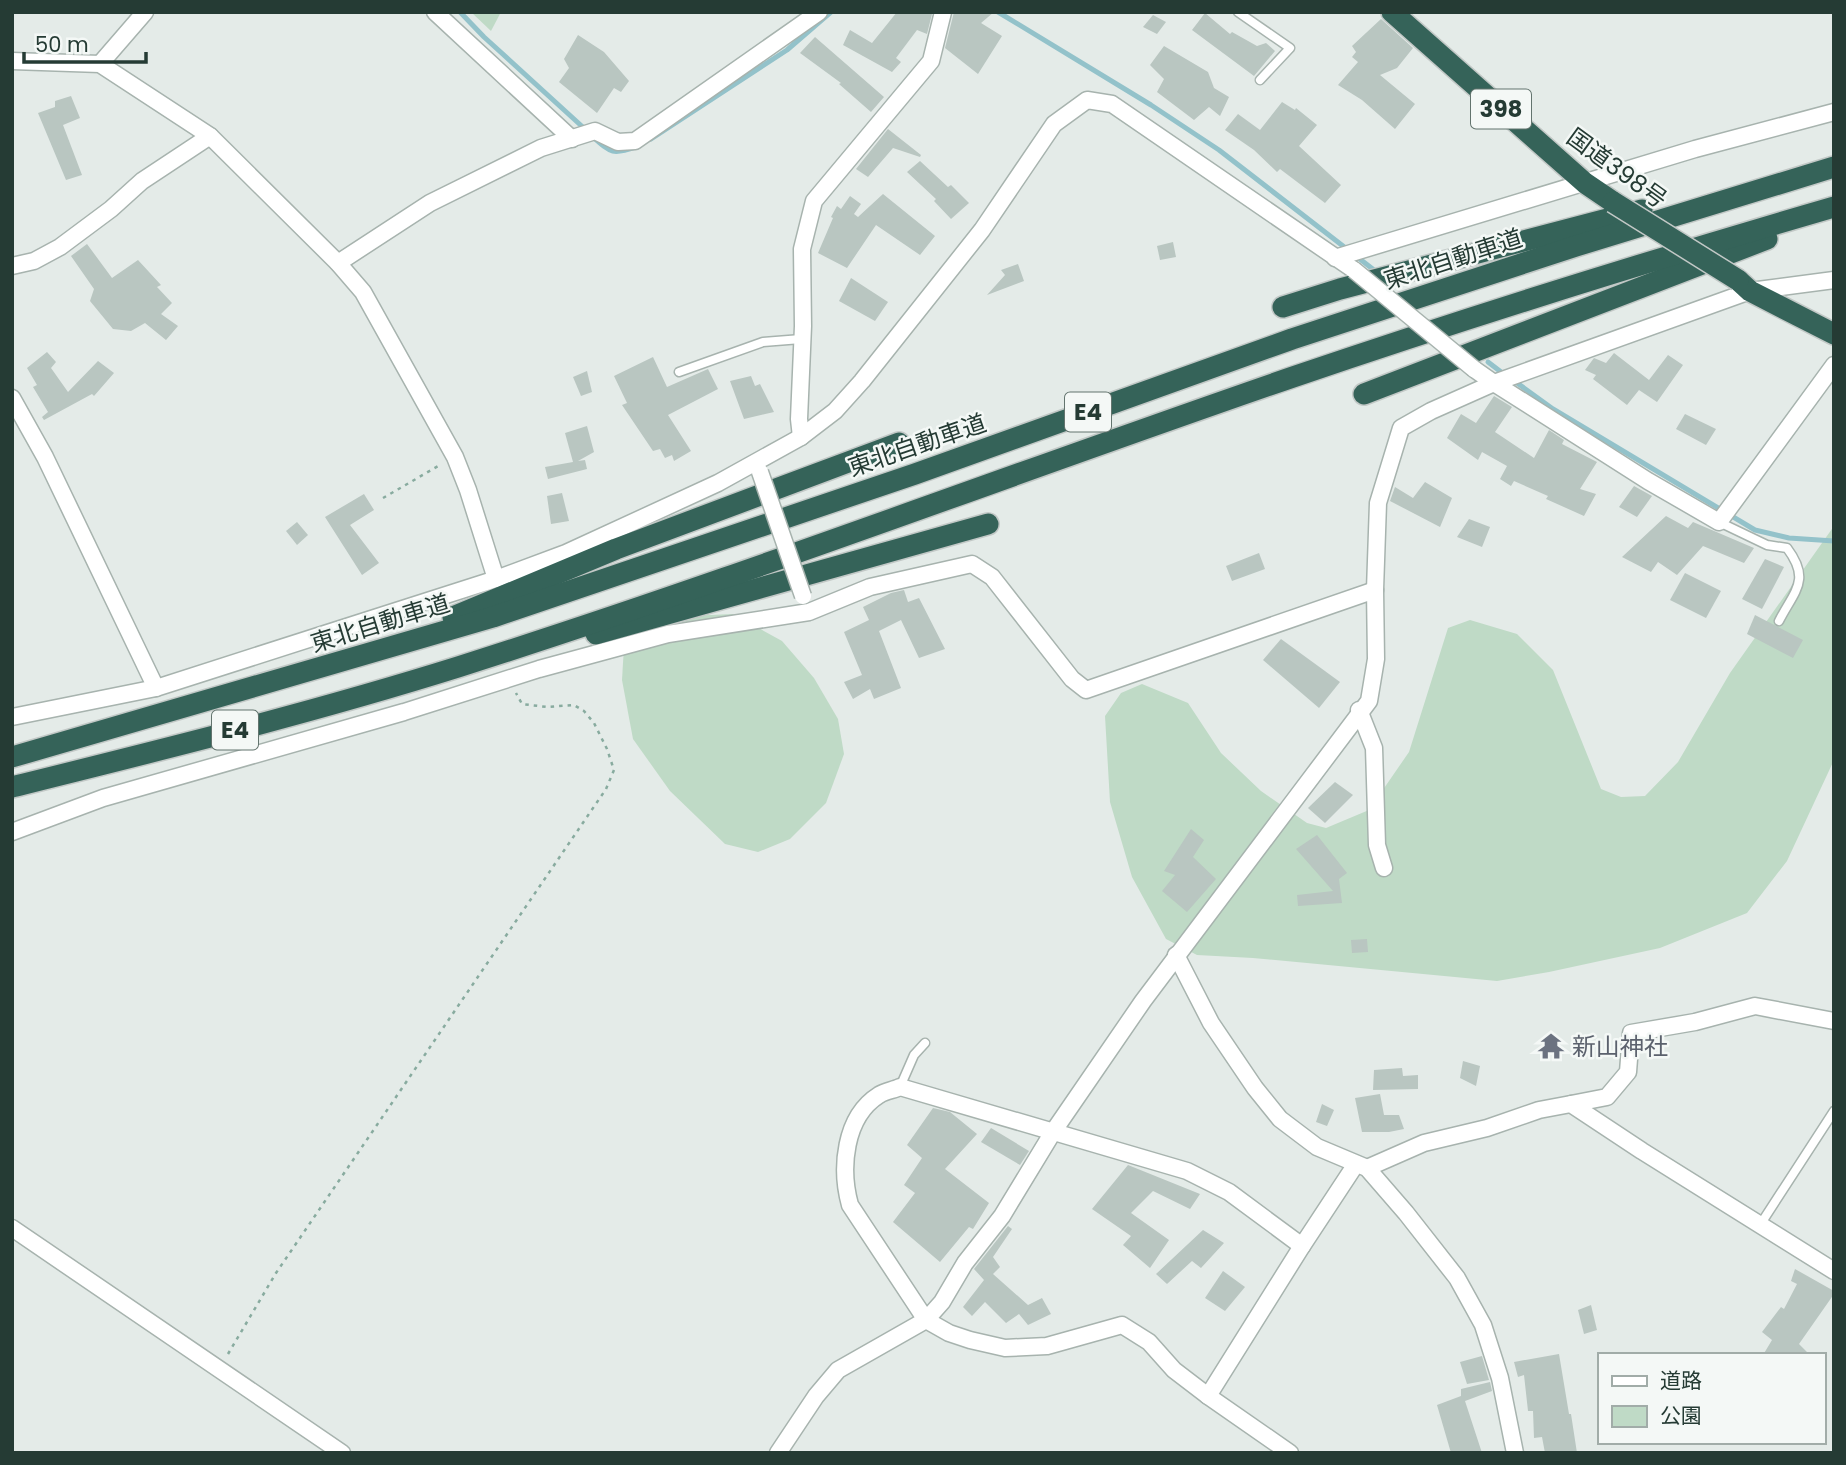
<svg xmlns="http://www.w3.org/2000/svg" width="1846" height="1465" font-family="Poppins,'Noto Sans JP',sans-serif">
<style>
.green{fill:#bfdac6}
.lines{fill:none;stroke-linecap:round;stroke-linejoin:round}
.stream{stroke:#93c2ca;stroke-width:5}
.building{fill:#b9c6c1}
.lane-casing{stroke:#a7b3ae;stroke-width:11}
.street-casing{stroke:#a7b3ae;stroke-width:19}
.highway-casing{stroke:#c2c8c6;stroke-width:24}
.path{stroke:#88ab9f;stroke-width:2.5;stroke-dasharray:3.5 5;stroke-linecap:butt}
.lane{stroke:#fff;stroke-width:8}
.street{stroke:#fff;stroke-width:16}
.highway{stroke:#356359;stroke-width:21}
.street-bridge-casing{stroke:#a7b3ae;stroke-width:19;stroke-linecap:butt}
.highway-bridge-casing{stroke:#c2c8c6;stroke-width:24;stroke-linecap:butt}
.street-bridge{stroke:#fff;stroke-width:16}
.highway-bridge{stroke:#356359;stroke-width:21}
.labels{text-anchor:middle;dominant-baseline:central;stroke-width:5;stroke-linejoin:round;paint-order:stroke}
.shield{fill:#f4f8f6;stroke:#63746e;stroke-width:2}
.shield-label{font-size:23px;font-weight:bold;fill:#253b34}
.street-label{font-size:24px;fill:#253b34;stroke:#f4f8f6}
.worship-label{font-size:24px;fill:#5b616d;stroke:#f4f8f6;text-anchor:start}
</style>
<rect width="100%" height="100%" fill="#e4ebe8"/>
<g class="green">
<path d="M471,12H501L491,31Z"/>
<path d="M1834,526V760L1787,861L1747,913L1660,948L1549,972L1497,981L1253,958L1197,955L1166,939L1132,877L1110,802L1105,716L1121,693L1142,684L1188,703L1221,753L1261,791L1307,823L1326,828L1369,810L1409,752L1448,628L1470,620L1517,634L1553,670L1601,789L1621,797L1645,796L1678,762L1730,673Z"/>
<path d="M733,614L782,641L814,678L838,719L844,754L826,803L790,839L758,852L725,844L670,791L633,739L622,680L624,646L645,633L688,616Z"/>
</g>
<g class="lines">
<g class="stream">
<path d="M460,12L484,37L586,130"/>
<path d="M998,12L1151,105L1219,150L1374,270"/>
<path d="M593,137C611,153 613,155 636,147"/>
<path d="M651,139L787,50L831,12"/>
<path d="M1488,362L1505,375"/>
<path d="M1513,380L1553,409L1755,530L1789,538L1834,541"/>
</g>
</g>
<g class="building">
<path d="M897,12L932,14L927,34L917,30L896,58L901,62L892,72L843,45L850,30L872,43Z"/>
<path d="M954,12H994L981,23L1002,36L978,74L945,48Z"/>
<path d="M1205,13L1230,34L1232,32L1257,46L1266,43L1275,51L1254,76L1192,30Z"/>
<path d="M1153,15L1166,22L1157,34L1143,27Z"/>
<path d="M1381,19L1413,48L1397,68L1380,75L1415,104L1395,129L1362,100L1338,85L1358,62L1352,57L1356,52L1352,46Z"/>
<path d="M578,35L604,52L629,81L621,92L614,88L597,113L559,82L569,68L564,59Z"/>
<path d="M815,37L884,97L871,112L839,84L841,83L800,53Z"/>
<path d="M1164,46L1208,72L1214,88L1229,97L1220,116L1209,107L1194,120L1157,92L1164,79L1150,65Z"/>
<path d="M71,96L80,118L63,125L82,175L66,180L38,113L55,107V101Z"/>
<path d="M1282,102L1295,110L1296,108L1317,125L1299,146L1341,185L1325,203L1280,169L1277,172L1254,150L1225,130L1238,114L1260,130Z"/>
<path d="M888,129L921,155L920,157L893,148L868,177L856,169Z"/>
<path d="M920,161L948,187L951,185L969,203L951,219L934,201L936,199L907,172Z"/>
<path d="M883,194L935,236L920,255L876,225L847,268L818,253L833,218L831,217L837,206L841,209L850,196L861,204L854,214L858,217Z"/>
<path d="M1173,242L1176,257L1160,260L1157,246Z"/>
<path d="M87,244L112,278L138,260L161,285L157,287L172,303L161,314L178,326L166,340L145,323L131,331L113,329L90,301L94,289L71,256Z"/>
<path d="M1018,264L1024,281L987,295L1005,275L1001,270Z"/>
<path d="M851,278L888,302L875,321L839,301Z"/>
<path d="M47,352L56,362L51,368L68,392L98,361L114,373L94,396L92,394L44,420L42,417L48,412L33,387L37,385L27,368Z"/>
<path d="M1614,353L1649,380L1668,355L1683,365L1657,402L1639,390L1627,405L1593,379L1596,375L1585,370L1594,358L1606,363Z"/>
<path d="M653,357L667,387L708,369L718,389L668,415L691,451L674,461L672,455L665,458L660,449L653,451L622,405L627,403L614,376Z"/>
<path d="M587,371L592,392L581,396L573,377Z"/>
<path d="M751,376L755,386L760,384L774,412L744,419L730,381Z"/>
<path d="M1494,396L1512,407L1495,432L1534,458L1549,430L1564,440L1562,444L1597,462L1580,489L1596,494L1584,516L1546,499L1548,496L1514,481L1511,486L1500,479L1507,466L1482,452L1478,460L1447,438L1461,414L1476,423Z"/>
<path d="M1685,414L1716,429L1706,445L1676,429Z"/>
<path d="M587,426L594,452L578,461L585,460L587,469L548,479L545,467L573,462L565,433Z"/>
<path d="M1425,482L1452,498L1440,527L1390,501L1395,487L1413,498Z"/>
<path d="M1634,486L1652,496L1637,517L1619,507Z"/>
<path d="M562,493L569,521L551,524L547,496Z"/>
<path d="M364,494L374,510L350,525L379,563L362,575L325,517Z"/>
<path d="M1666,516L1688,528L1693,522L1754,548L1744,563L1703,546L1677,575L1658,562L1651,572L1622,557Z"/>
<path d="M1469,519L1490,527L1482,547L1457,537Z"/>
<path d="M297,522L308,535L297,545L286,531Z"/>
<path d="M1259,553L1265,569L1232,581L1226,566Z"/>
<path d="M1765,559L1784,567L1762,609L1742,599Z"/>
<path d="M1685,573L1721,591L1706,618L1670,600Z"/>
<path d="M904,590L908,602L919,598L945,649L919,658L901,620L879,631L901,688L874,699L870,689L853,699L844,682L862,675L844,632L869,620L863,607L891,593Z"/>
<path d="M1755,615L1803,640L1793,658L1747,634Z"/>
<path d="M1281,639L1340,682L1319,708L1263,660Z"/>
<path d="M1335,782L1353,795L1325,823L1308,808Z"/>
<path d="M1191,829L1204,840L1193,857L1216,879L1187,912L1162,891L1175,875L1164,871Z"/>
<path d="M1317,835L1347,873L1339,879L1342,903L1298,906L1297,895L1333,891L1296,849Z"/>
<path d="M1367,939L1368,952L1352,953L1351,940Z"/>
<path d="M1463,1061L1480,1066L1476,1086L1460,1078Z"/>
<path d="M1402,1068L1403,1076L1418,1075V1089L1373,1090L1374,1070Z"/>
<path d="M1380,1094L1384,1115H1399L1404,1129L1389,1132H1362L1355,1098Z"/>
<path d="M1322,1104L1334,1110L1327,1126L1316,1122Z"/>
<path d="M933,1108L950,1112L977,1134L945,1169L989,1203L973,1229L969,1227L940,1262L893,1222L915,1193L904,1185L922,1158L907,1145Z"/>
<path d="M991,1128L1029,1151L1020,1165L981,1142Z"/>
<path d="M1128,1165L1200,1194L1190,1209L1153,1191L1131,1213L1169,1240L1150,1268L1123,1245L1131,1236L1092,1209Z"/>
<path d="M1008,1226L1012,1229L993,1257L1000,1267L993,1274L1028,1305L1042,1298L1051,1314L1028,1325L1019,1314L1006,1323L985,1302L972,1316L963,1307L984,1280L974,1269Z"/>
<path d="M1203,1230L1224,1243L1201,1268L1192,1261L1167,1284L1156,1274Z"/>
<path d="M1795,1269L1834,1291V1294L1799,1344L1810,1355H1763L1772,1340L1762,1332L1781,1307L1784,1309L1797,1284L1791,1281Z"/>
<path d="M1223,1271L1245,1287L1225,1311L1205,1298Z"/>
<path d="M1591,1305L1597,1330L1584,1334L1578,1310Z"/>
<path d="M1559,1354L1569,1414H1571L1577,1453H1545L1542,1437L1534,1438L1533,1411H1528L1524,1375L1518,1377L1514,1362Z"/>
<path d="M1482,1356L1489,1380L1467,1384L1460,1362Z"/>
<path d="M1490,1382L1492,1391L1465,1401L1482,1453H1451L1437,1405L1461,1396V1389Z"/>
</g>
<g class="lines">
<g class="lane-casing">
<g id="lane">
<path d="M1238,12L1290,48L1260,80"/>
<path d="M679,372L763,342L801,339"/>
<path d="M1719,522L1767,545L1787,548C1811,580 1795,590 1779,621"/>
<path d="M900,1087L914,1055L925,1043"/>
<path d="M1760,1225L1834,1111"/>
</g>
</g>
<g class="street-casing">
<g id="street">
<path d="M435,12L572,139"/>
<path d="M12,61L100,64L210,136L338,263L363,292L455,457L468,490L496,579"/>
<path d="M100,64L145,12"/>
<path d="M1335,258L1695,149L1834,112"/>
<path d="M338,263L430,203L541,148L595,131L618,142L635,141L819,12"/>
<path d="M12,266L34,261L60,247L111,209L142,181L210,136"/>
<path d="M1474,369L1494,383L1750,291L1834,280"/>
<path d="M12,398L45,457L156,688"/>
<path d="M801,437L799,419L803,326L802,249L814,201L931,61L943,12"/>
<path d="M1359,710L1374,748L1377,845L1384,868"/>
<path d="M12,717L156,688L496,579L566,553L718,483L801,437L835,411L862,381L982,230L1054,124L1087,100L1112,104L1354,270"/>
<path d="M12,832L103,798L404,712L539,669L668,634L809,612L870,587L972,564L992,577L1072,679L1086,690L1375,590"/>
<path d="M1176,955L1211,1023L1255,1088L1280,1119L1317,1147L1367,1168L1406,1213L1457,1278L1483,1325L1500,1378L1515,1453"/>
<path d="M1571,1104L1607,1097L1628,1072L1631,1033L1695,1022L1755,1006L1834,1021"/>
<path d="M1367,1168L1424,1143L1487,1128L1539,1110L1571,1104L1642,1151L1834,1271"/>
<path d="M12,1228L342,1453"/>
<path d="M1208,1396L1302,1246L1356,1164"/>
<path d="M778,1453L816,1396L838,1370L926,1320L942,1302L965,1263L1002,1216L1053,1132L1143,1001L1369,701L1376,659L1375,590L1378,503L1401,428L1431,411L1494,383L1648,481L1719,522L1834,365"/>
<path d="M1290,1453L1208,1396L1174,1370L1149,1342L1122,1325L1047,1346L1005,1348L970,1340L949,1333L926,1320L850,1205C840,1169 844,1117 879,1095C885,1091 894,1090 900,1087L1187,1171L1229,1192L1302,1246"/>
</g>
</g>
<g class="highway-casing">
<g id="highway">
<path d="M1392,12L1585,183L1613,202"/>
<path d="M1738,280L1750,291L1834,334"/>
<path d="M1283,307L1340,289L1642,210"/>
<path d="M1364,394L1767,239"/>
<path d="M453,617L616,549L899,443"/>
<path d="M596,634L988,524"/>
<path d="M12,757L493,617L915,474L1292,339L1576,246L1834,167"/>
<path d="M12,787C161,750 311,713 458,667C739,578 1014,473 1293,377C1472,316 1652,260 1834,207"/>
</g>
</g>
<g class="path">
<path d="M383,498L440,465"/>
<path d="M228,1354L276,1273L606,789L614,770L607,749L594,723L584,711L574,705L547,707L522,704L516,693"/>
</g>
<use href="#lane" class="lane"/>
<use href="#street" class="street"/>
<use href="#highway" class="highway"/>
<g class="street-bridge-casing">
<g id="street-bridge">
<path d="M1354,270L1474,369"/>
<path d="M760,472L803,596"/>
</g>
</g>
<g class="highway-bridge-casing">
<path id="highway-bridge" d="M1613,202L1738,280"/>
</g>
<use href="#street-bridge" class="street-bridge"/>
<use href="#highway-bridge" class="highway-bridge"/>
</g>
<defs>
<g id="temple-bare" transform="scale(2.1)"><path d="M0-6L5-2H3V0L6.5 2.5H4V6H1.5V3h-3V6H-4V2.5H-6.5L-3 0V-2H-5Z" fill="#6b7280" stroke="#f4f8f6" stroke-width="2.5" paint-order="stroke"/></g>
</defs>
<g fill-rule="evenodd">
<use href="#temple-bare" x="1551" y="1046"/>
</g>
<g class="labels">
<g class="shield">
<rect x="1471" y="89.5" width="60" height="39" rx="5"/>
<rect x="1065" y="392.5" width="46" height="39" rx="5"/>
<rect x="212" y="710.5" width="46" height="39" rx="5"/>
</g>
<g class="shield-label">
<text x="1501" y="109">398</text>
<text x="1088" y="412">E4</text>
<text x="235" y="730">E4</text>
</g>
<g class="street-label">
<text transform="translate(1617 168) rotate(36)">国道398号</text>
<text transform="translate(1453 259) rotate(-18)">東北自動車道</text>
<text transform="translate(917 445) rotate(-19)">東北自動車道</text>
<text transform="translate(380 623) rotate(-17)">東北自動車道</text>
</g>
<g class="worship-label">
<text x="1572" y="1046">新山神社</text>
</g>
</g>
<rect width="1846" height="1465" fill="none" stroke="#253b34" stroke-width="28"/>
<rect x="1598" y="1353" width="228" height="91" fill="#f4f8f6" stroke="#a1aca8" stroke-width="2"/>
<rect x="1612" y="1376" width="35" height="10" fill="#ffffff" stroke="#a1aca8" stroke-width="2"/>
<text x="1660" y="1388" font-size="21" fill="#253b34">道路</text>
<rect x="1612" y="1406" width="35" height="21" fill="#bfdac6" stroke="#a1aca8" stroke-width="2"/>
<text x="1660" y="1423" font-size="21" fill="#253b34">公園</text>
<path d="M24 52v10h122v-10" fill="none" stroke="#253b34" stroke-width="3.5"/>
<text x="35" y="52" font-size="21" fill="#253b34" stroke="#f4f8f6" stroke-width="5" paint-order="stroke">50 m</text>
</svg>
